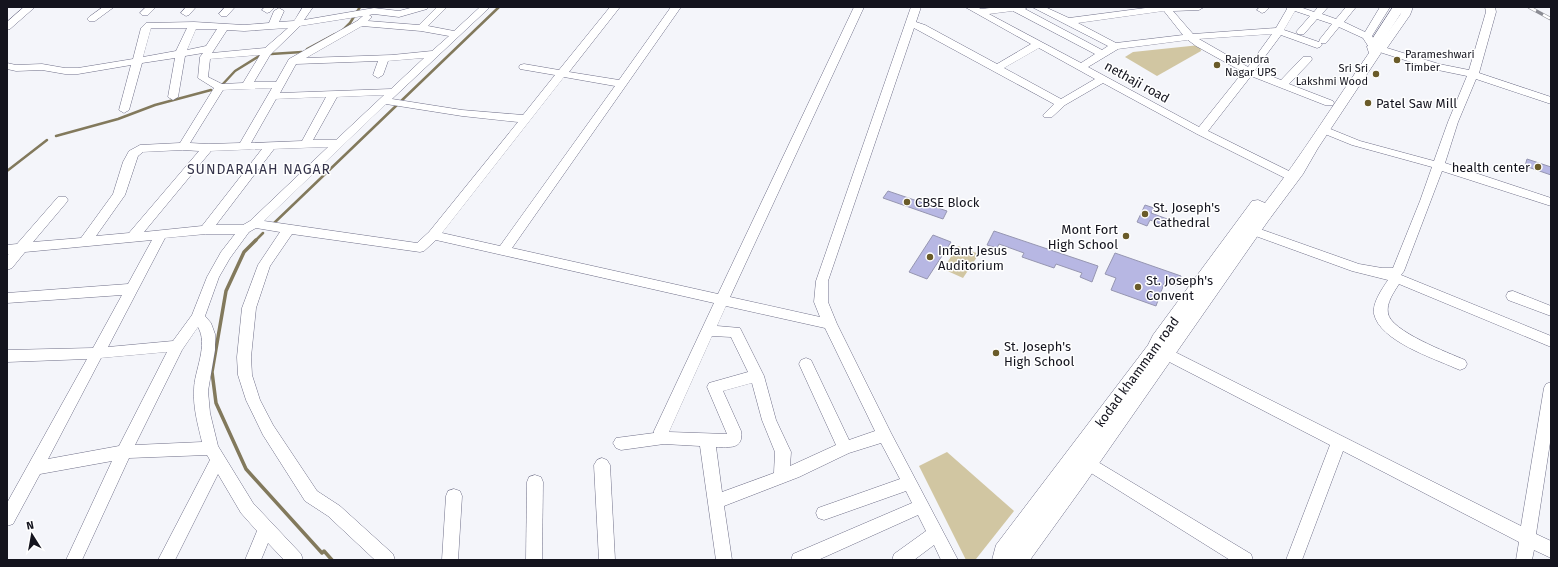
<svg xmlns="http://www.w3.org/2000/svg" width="1558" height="567" font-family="'Fira Sans',sans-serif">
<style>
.green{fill:#d1c6a2}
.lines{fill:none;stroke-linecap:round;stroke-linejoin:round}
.stream-far1{stroke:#82795c;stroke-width:2.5}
.stream{stroke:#82795c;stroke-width:3.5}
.building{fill:#b7b7e3;stroke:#9696b1}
.minor-casing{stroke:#707089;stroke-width:1}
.major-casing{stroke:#707089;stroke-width:1}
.minor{fill:#fff;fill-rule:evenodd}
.major{fill:#fff;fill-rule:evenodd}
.rail-casing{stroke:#8c8d94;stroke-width:3.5}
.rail{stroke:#fff;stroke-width:2.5;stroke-dasharray:8;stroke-linecap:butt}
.poi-dot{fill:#6a5b29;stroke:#fff;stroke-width:1.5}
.labels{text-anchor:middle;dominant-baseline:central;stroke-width:3;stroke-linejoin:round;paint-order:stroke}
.far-poi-label{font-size:11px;fill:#14141e;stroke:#fff;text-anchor:start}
.street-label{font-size:13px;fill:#14141e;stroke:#fff}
.poi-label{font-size:13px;fill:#14141e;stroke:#fff;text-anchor:start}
.neighbourhood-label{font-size:14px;letter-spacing:1px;fill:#34334a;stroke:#fff}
</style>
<rect width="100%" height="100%" fill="#f4f5fa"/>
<g class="green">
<path d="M1200,45L1201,51L1157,76L1125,57L1133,52Z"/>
<path d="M958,246L979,254L963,278L943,269Z"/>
<path d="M947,452L1014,511L976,559L966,560L919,466Z"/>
</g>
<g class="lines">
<g class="stream-far1">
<path d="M342,31L350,23L360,7"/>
<path d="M307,49L335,34"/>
<path d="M271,54L302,52"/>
<path d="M222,85L235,71L261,55"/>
<path d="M56,136L118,119L155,105L211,90"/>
<path d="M7,171L47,140"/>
<path d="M272,225L499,7"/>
<path d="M255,241L263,233"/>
</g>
<path class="stream" d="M256,240L244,252L226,291L212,372L216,403L246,469L322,553L324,551L332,560"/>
</g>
<g class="building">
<path d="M1527,159L1551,167V175L1525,166Z"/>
<path d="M888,191L932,206L947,211L943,219L883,198Z"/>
<path d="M1145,205L1154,208L1151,213L1170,220L1168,227L1150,220L1147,226L1137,222Z"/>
<path d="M994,231L1098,266L1092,282L1080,277L1082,273L1056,264L1054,268L1022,257L1024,253L999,244L997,248L987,245Z"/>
<path d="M933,235L951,242L927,279L909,272Z"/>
<path d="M1115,253L1181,276L1178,286L1165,281L1156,306L1111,290L1116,278L1105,274Z"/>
</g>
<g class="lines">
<g class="minor-casing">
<g id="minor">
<path d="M24,7H35L10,29L7,30V22Z"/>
<path d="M103,7H114L95,21H89L87,19L89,17Z"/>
<path d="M146,7H156L148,15H142L140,13Z"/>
<path d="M186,7H196L189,15L186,16L181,13Z"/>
<path d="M225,7H235L227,16H221L219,14Z"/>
<path d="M265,7H275L270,12L267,13L262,10Z"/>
<path d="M303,7H313L304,20L374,8L399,11L414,7H429L427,9L399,17L374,14L369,15L372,17L368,21L419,25L437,7H447L428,26L454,31L480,7H490L392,99L462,110L523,115L555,75L520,69L519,67L520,65L524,64L559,70L610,7H620L569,72L619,80L671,7H681L512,248L718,294L854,7H864L730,297L820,317L814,302L816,281L911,7H921L916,22L925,25L997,64L1031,44L965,7H977L981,9L999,7H1028L1025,9L1102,50L1108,46L1032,7H1045L1069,18L1153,7H1204L1199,10L1173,11L1193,34L1276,28L1287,9L1286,7H1300L1314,12L1318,7H1328L1322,14L1336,19L1346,7H1356L1344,22L1365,32L1380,7H1390L1372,36L1378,46L1400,15L1403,7H1413L1410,15L1387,48L1439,64L1469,70L1486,12L1485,7H1495L1496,12L1479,73L1551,97V104L1476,79L1458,122L1445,163L1551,198V206L1442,171L1404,271L1401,275L1551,336V347L1399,284C1394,292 1386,303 1388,313C1390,331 1449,353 1465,360L1467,364L1465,368L1460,370L1455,368C1433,358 1380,341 1374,314C1372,303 1382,289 1388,280L1352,271L1239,230L1237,227L1239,224L1243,223L1359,264L1382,268H1393L1420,201L1432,167L1352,145L1320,132L1319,130L1320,128H1328L1360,141L1434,161L1448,122L1467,76L1433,69L1370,49L1363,38L1339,27L1326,43H1321L1322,45L1320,47L1317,48L1281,35L1255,70L1281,80L1303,57H1311L1312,59L1311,61L1289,84L1333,101L1334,103L1333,105H1325L1251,76L1208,131L1297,175L1299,178L1297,181L1293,182L1197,134L1103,83L1065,105L1052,117H1044L1043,115L1054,104L914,28L828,281V302L837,324L891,433L958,560H941L934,545L914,560H892L894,554L926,531L918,515L818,560H791L793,554L912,503L906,491L824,520L818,518L816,513L818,508L900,479L881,443L849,453L799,477L724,506L732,560H716L700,446L664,444L621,450L616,448L613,443L616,438L654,433V431L714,303L436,240L424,251L420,252L292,234L270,266L256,308L251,357L252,375L260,400L273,425L317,491L340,506L393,554L395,560H375L328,516L305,501L263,435L246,400L238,375L237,357L242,308L258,265L280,232L256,228L249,232L230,258L219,277L205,316L211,323L215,334V350L208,391L210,413L218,446L253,503L301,554L303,560H284L268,543L261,560H245L257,531L241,513L218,474L175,560H158L210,460L207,455L129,458L82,560H66L112,461L40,474L13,524L7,526V503L87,359L7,362V350L93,348L122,295L7,303V293L128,284L152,240L25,252L12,268L7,270V256L9,254L7,255V245L17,244L58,197H66L68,200L66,203L33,242L81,238L113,194L123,162L129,151L140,145L180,143L214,88L198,78L200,57L203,53L185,56L178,97L173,100L168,97L175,58L142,63L129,110L124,113L119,110L131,65L78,74H65L42,70L16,71L7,69V63L16,65L42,64L65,68H78L133,59L141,28L146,23L194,22L244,25L269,23L274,11L279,8L284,11L279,22L294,21ZM1013,11L1095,54L1081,63L989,14ZM1164,11L1183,35L1116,43L1078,23ZM1295,11L1310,16L1296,32L1298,34H1304L1317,19L1332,24L1320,39L1319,42L1284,30ZM363,16L357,21L289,59L276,82H254L270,55L300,26ZM362,26L421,31L449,36L432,51L392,55L306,58ZM151,28H187L176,51L143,57ZM288,28L265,48L212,53L227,30L244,31ZM196,29H217L206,46L187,50ZM1272,34L1248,67L1199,39ZM1188,40L1196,46L1243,72L1199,127L1088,67L1118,49ZM1039,48L1095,79L1061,99L1004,68ZM260,55L243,83L222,84L208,77L210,59ZM424,58L391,89L280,93L296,64L378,61L373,75L378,78L383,75L388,61ZM564,77L615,86L500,246L442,233ZM272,88L240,143L208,144L190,143L223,90ZM384,95L336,140H313L337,97ZM326,97L302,141L251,143L276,99ZM386,104L462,116L518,122L429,232L417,243L264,221ZM328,147L250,221L243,225H216L274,149ZM262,149L202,226L144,232L211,151ZM183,150L199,151L129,233L96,236L125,195L138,156L143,152ZM206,234H235L221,252L207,277L192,315L173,341L108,347L165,238ZM726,306L825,328L875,431L849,440L811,360L806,358L801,360L799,364L836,445L790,466L791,452L776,420L764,376L740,328L717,326ZM198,327C209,345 194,371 194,390C193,408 198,425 202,442L135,445L182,350ZM712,336L731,337L748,372L709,383L707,387L727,434L669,432ZM167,352L119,446L48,459L101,358ZM752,383L762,420L775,452L774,473L722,492L716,447C729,447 744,450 741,431L723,391Z"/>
<path d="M1260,7H1270L1265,12L1262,13L1257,10Z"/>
<path d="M1513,291L1551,306V316L1508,300L1506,296L1508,292Z"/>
<path d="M1157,343L1521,526L1544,388L1546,384L1551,382V436L1536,534L1551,541V558L1534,550L1532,560H1516L1519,542L1343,451L1302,560H1286L1330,445L1152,353L1150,349L1152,345Z"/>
<path d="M1088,456L1251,554L1253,560H1230L1083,468L1080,463L1083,458Z"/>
<path d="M602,458L607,460L610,465L615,560H599L594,465L597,460Z"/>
<path d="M535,475L541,477L543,482L542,560H526L527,482L529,477Z"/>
<path d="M454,489L460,491L462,496L458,560H442L446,496L448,491Z"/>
</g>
</g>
<g class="major-casing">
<path id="major" d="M1393,7H1405L1379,47L1381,53L1318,148L1303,174L1268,221L1084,485L1030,560H992L996,545L1148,345L1153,335L1252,201L1258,200L1265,203C1302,155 1334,103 1369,53L1367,47Z"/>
</g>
<use href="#minor" class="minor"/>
<use href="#major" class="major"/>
<g class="rail-casing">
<path id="rail" d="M1529,7L1551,19"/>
</g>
<use href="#rail" class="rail"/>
</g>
<g class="poi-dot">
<circle cx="1397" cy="60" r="4"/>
<circle cx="1217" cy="65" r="4"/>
<circle cx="1376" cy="74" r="4"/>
<circle cx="1368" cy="103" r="4"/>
<circle cx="1538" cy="167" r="4"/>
<circle cx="907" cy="202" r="4"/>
<circle cx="1145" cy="214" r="4"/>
<circle cx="1126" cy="236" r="4"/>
<circle cx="930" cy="257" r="4"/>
<circle cx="1138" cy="287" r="4"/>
<circle cx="996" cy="353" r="4"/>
</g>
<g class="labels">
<g class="far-poi-label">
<text x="1405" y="54">Parameshwari<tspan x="1405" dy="13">Timber</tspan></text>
<text x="1225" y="59">Rajendra<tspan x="1225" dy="13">Nagar UPS</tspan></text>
<text x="1368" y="68" text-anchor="end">Sri Sri<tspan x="1368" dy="13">Lakshmi Wood</tspan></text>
</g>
<g class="street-label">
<text transform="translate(1137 82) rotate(29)">nethaji road</text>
<text transform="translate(1137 372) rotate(-54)">kodad khammam road</text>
</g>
<g class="poi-label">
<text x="1376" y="103">Patel Saw Mill</text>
<text x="1530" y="167" text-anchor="end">health center</text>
<text x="915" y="202">CBSE Block</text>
<text x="1153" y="207">St. Joseph's<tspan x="1153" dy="15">Cathedral</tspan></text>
<text x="1118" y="229" text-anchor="end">Mont Fort<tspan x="1118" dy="15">High School</tspan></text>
<text x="938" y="250">Infant Jesus<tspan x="938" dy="15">Auditorium</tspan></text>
<text x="1146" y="280">St. Joseph's<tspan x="1146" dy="15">Convent</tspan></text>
<text x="1004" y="346">St. Joseph's<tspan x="1004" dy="15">High School</tspan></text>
</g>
<g class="neighbourhood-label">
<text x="259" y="169">SUNDARAIAH NAGAR</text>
</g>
</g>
<rect width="1558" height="567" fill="none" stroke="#14141e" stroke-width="16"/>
<g transform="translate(32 535) rotate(349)" stroke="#ffffff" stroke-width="3" paint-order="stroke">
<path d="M0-3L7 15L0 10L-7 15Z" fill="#14141e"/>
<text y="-6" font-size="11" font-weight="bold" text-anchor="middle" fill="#14141e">N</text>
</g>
</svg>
